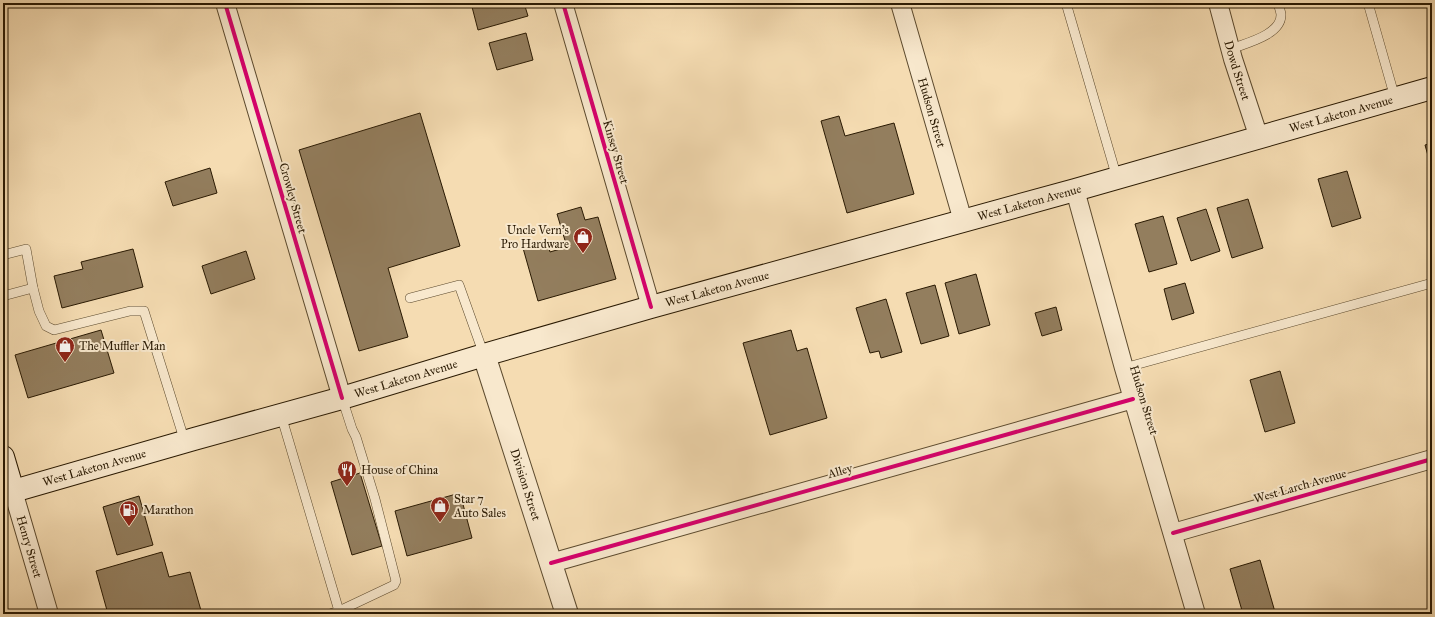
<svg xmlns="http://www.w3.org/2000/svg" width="1435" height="617" font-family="'IM FELL Great Primer',serif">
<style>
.building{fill:#937e5e;stroke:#291902}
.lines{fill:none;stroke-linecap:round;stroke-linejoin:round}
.service-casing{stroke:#5c4a2e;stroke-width:10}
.minor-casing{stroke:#5c4a2e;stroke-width:20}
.tertiary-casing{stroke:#5c4a2e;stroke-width:24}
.secondary-casing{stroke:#291902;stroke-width:24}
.service{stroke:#f8e8cd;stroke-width:9}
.minor{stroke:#f8e8cd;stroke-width:18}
.tertiary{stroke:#f8e8cd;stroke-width:22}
.secondary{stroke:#f8e8cd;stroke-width:22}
.cycleway-casing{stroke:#f8e8cd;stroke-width:6}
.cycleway{stroke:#d6006c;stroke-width:4}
.labels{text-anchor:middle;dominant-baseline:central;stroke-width:4;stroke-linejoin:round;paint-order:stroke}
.street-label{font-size:12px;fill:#291902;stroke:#f8e8cd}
.poi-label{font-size:12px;fill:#291902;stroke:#f8e8cd;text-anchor:start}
</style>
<rect width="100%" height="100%" fill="#f5dcb2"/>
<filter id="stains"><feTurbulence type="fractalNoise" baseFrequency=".005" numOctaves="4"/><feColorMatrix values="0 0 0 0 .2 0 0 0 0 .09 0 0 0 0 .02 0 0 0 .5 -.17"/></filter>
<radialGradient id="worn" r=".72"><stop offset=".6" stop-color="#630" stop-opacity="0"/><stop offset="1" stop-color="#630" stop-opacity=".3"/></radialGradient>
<g class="building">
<path d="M471,3H524L528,16L478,30Z"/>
<path d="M526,33L533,60L497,70L489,43Z"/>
<path d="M420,113L460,246L388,268L408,337L359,351L299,150Z"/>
<path d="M839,116L845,136L894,123L914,194L847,213L821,121Z"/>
<path d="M1432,143V170L1425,145Z"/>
<path d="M210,168L217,193L173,206L165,182Z"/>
<path d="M1347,171L1361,218L1332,227L1318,179Z"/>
<path d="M1248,199L1263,248L1232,258L1217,208Z"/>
<path d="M581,207L585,220L598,217L616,279L538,301L523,248L547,241L550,252L567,247L557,214Z"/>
<path d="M1206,209L1220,251L1191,261L1177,218Z"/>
<path d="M1163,216L1177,264L1149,272L1135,224Z"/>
<path d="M133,249L143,287L62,308L54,276L83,269L81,262Z"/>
<path d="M246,251L255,279L211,294L202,266Z"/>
<path d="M976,274L990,325L959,334L945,283Z"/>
<path d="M1185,283L1194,313L1172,320L1164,289Z"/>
<path d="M935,285L949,336L921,344L906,293Z"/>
<path d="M886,299L902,352L881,358L879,351L870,353L856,308Z"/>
<path d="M1056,307L1062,330L1042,336L1035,313Z"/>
<path d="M101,330L114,373L28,398L15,355Z"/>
<path d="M791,330L797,351L807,348L827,418L770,435L743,343Z"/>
<path d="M1280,371L1295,423L1265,432L1250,380Z"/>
<path d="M360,473L382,546L352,555L331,482Z"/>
<path d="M460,493L472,538L407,556L395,511Z"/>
<path d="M139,496L153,545L117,555L103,507Z"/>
<path d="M162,552L169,577L190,572L202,614H108L96,571Z"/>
<path d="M1260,560L1275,612L1268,614H1243L1230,569Z"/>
</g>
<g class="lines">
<g class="service-casing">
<g id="service">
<path d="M1066,3L1117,178"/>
<path d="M1368,3L1395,98"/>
<path d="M1231,49C1246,43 1281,35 1281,15C1281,12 1279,7 1278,3"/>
<path d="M3,255L26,249L33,288"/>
<path d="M3,296L33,288L39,311L46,326L54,330L130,311H144L185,442"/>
<path d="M410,298L459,285L484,355"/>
<path d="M1124,368L1432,283"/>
<path d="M281,415L339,611L330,614"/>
<path d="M339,611L394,585L396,581L375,499L356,437L352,429L342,398"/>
</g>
</g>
<g class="minor-casing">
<g id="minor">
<path d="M225,3L342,398"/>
<path d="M563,3L651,307"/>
<path id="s1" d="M900,3L963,221"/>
<path id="s2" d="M1218,3L1233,59L1259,138"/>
<path d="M1075,190L1124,368L1196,614"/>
<path id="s3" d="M13,491L49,614"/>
<path d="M1173,533L1432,459"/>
<path d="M551,563L1133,399"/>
</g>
</g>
<g class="tertiary-casing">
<g id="tertiary">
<path id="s4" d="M484,355L567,614"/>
</g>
</g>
<g class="secondary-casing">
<g id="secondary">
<path d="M3,457L13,491"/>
<path id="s5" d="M3,494L194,439L342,398L484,355L651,307L1075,190L1432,88"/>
</g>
</g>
<use href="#service" class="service"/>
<use href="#minor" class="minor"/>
<use href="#tertiary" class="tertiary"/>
<use href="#secondary" class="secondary"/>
<g class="cycleway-casing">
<g id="cycleway">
<path d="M225,3L342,398"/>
<path d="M563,3L651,307"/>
<path d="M1173,533L1432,459"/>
<path d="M551,563L1133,399"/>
</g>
</g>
<use href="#cycleway" class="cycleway"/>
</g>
<defs>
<g id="shop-pin" transform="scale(1)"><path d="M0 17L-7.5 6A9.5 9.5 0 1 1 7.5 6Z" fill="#8f2418" stroke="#f8e8cd"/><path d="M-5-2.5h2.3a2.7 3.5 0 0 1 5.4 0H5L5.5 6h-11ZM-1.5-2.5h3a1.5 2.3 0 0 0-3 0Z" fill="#fff"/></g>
<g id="restaurant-pin" transform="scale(1)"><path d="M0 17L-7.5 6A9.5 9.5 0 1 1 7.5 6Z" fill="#8f2418" stroke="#f8e8cd"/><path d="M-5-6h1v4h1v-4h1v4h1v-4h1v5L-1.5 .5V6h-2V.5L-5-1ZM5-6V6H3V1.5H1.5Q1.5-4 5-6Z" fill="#fff"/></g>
<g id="fuel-pin" transform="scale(1)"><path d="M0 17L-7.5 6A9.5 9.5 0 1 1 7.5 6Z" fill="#8f2418" stroke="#f8e8cd"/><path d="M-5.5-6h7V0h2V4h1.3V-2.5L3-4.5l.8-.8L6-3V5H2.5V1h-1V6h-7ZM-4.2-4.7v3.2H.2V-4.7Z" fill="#fff"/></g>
</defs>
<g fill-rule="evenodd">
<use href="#shop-pin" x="583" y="237"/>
<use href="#shop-pin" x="65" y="346"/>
<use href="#restaurant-pin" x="347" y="470"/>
<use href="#shop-pin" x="440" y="506"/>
<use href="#fuel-pin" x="129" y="510"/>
</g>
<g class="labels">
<g class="street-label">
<text stroke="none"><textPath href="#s2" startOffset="70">Dowd Street</textPath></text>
<text stroke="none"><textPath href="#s1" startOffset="114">Hudson Street</textPath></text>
<text stroke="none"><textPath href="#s5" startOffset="1391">West Laketon Avenue</textPath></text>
<text transform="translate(616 152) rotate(74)">Kinsey Street</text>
<text transform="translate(293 198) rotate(74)">Crowley Street</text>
<text stroke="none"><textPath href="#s5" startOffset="1067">West Laketon Avenue</textPath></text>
<text stroke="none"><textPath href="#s5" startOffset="743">West Laketon Avenue</textPath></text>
<text stroke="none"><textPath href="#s5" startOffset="419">West Laketon Avenue</textPath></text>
<text transform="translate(1144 400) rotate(73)">Hudson Street</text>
<text stroke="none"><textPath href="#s5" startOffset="95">West Laketon Avenue</textPath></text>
<text transform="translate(840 471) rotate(-16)">Alley</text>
<text stroke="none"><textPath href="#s4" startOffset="136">Division Street</textPath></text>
<text transform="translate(1300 486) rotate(-16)">West Larch Avenue</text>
<text stroke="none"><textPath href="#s3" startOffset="58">Henry Street</textPath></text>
</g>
<g class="poi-label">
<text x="569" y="230" text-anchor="end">Uncle Vern's<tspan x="569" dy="14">Pro Hardware</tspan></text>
<text x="79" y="346">The Muffler Man</text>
<text x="361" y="470">House of China</text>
<text x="454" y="499">Star 7<tspan x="454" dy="14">Auto Sales</tspan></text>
<text x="143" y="510">Marathon</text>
</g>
</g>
<rect width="1435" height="617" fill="none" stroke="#f5dcb2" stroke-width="16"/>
<rect x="4" y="4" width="1427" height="609" fill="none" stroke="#291902" stroke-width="2"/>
<rect x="8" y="8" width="1419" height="601" fill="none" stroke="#291902"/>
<rect width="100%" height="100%" filter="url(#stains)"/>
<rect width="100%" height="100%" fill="url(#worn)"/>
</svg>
